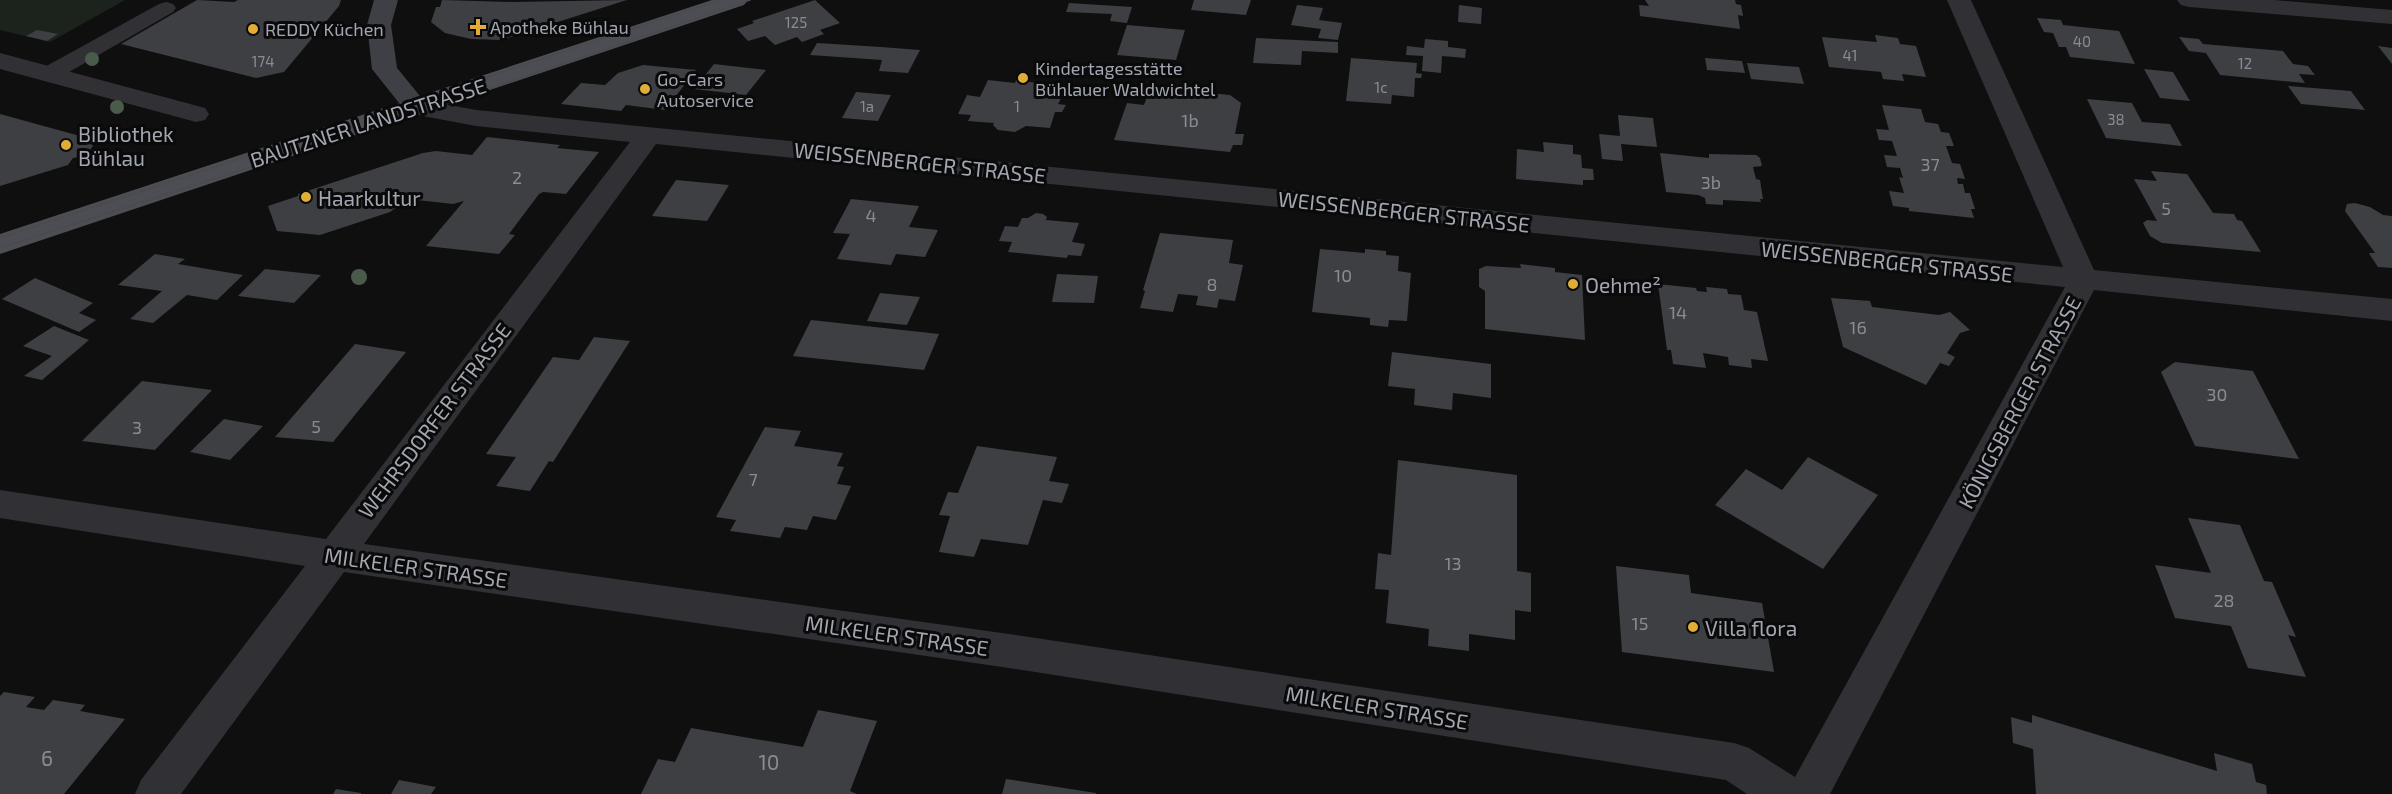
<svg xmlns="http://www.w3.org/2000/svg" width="2392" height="794" font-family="'Exo 2',sans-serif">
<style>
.green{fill:#1c231d}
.building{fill:#3e3f43}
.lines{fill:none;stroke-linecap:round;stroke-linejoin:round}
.lane{fill:#313135;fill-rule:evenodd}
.street{fill:#313135;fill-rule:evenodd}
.secondary{fill:#3f4045;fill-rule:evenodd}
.primary{fill:#4d4e54;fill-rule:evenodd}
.tram{stroke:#4a4b50;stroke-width:1.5}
.tree{fill:#4a5b4c}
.poi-dot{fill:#e1ad36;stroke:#0a0a0b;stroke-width:2}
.labels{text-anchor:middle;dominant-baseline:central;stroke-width:6;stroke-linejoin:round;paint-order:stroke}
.far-number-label{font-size:15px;fill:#898c95}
.far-poi-label{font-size:18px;fill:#a2a6b0;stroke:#0a0a0b;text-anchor:start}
.number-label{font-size:18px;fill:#898c95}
.street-label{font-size:21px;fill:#a2a6b0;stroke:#0a0a0b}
.poi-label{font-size:21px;fill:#a2a6b0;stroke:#0a0a0b;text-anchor:start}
.near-number-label{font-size:21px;fill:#898c95}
</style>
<rect width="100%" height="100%" fill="#0f0f10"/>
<path class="green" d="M0,0H125L50,42L0,30Z"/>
<g class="building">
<path d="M197,0L234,2L238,0H341L339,6L284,72L256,78L121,44Z"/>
<path d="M442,0L513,2L627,0L501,40L471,39L445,33L431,22L436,7H440Z"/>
<path d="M815,0L840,23L820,30L824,34L802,42L797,37L775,45L765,36L748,41L737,29L754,23L752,21Z"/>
<path d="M1194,0H1251L1246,15L1191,10Z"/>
<path d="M1645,0H1735L1736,4L1741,5L1743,16L1738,15L1740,29L1640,16L1639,5L1649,6Z"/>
<path d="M1069,3L1132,7L1127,23L1110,21L1112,14L1066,12Z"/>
<path d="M1297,5L1323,8L1319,20L1342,23L1338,40L1318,38L1321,29L1291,25Z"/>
<path d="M1459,5L1482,8L1481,24L1458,22Z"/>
<path d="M2037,18L2061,20L2063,25L2119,31L2135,64L2070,57L2066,47H2059L2053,33L2044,32Z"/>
<path d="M1127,25L1185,30L1176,60L1117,55Z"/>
<path d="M37,30L58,34L47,41L26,36Z"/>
<path d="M1875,35L1898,38L1900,44L1916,46L1926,77L1902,74L1904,81L1883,79L1881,72L1829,67L1822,37L1877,42Z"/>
<path d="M2179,37L2199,39L2203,44L2283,51L2293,64L2308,66L2315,75L2299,74L2305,83L2220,75L2206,53L2189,51Z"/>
<path d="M1256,38L1338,42V53L1302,51L1301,65L1253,63Z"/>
<path d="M1425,39L1448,41V47L1466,49L1465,58L1442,56L1441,73L1422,71L1423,56L1406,55L1407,46L1424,48Z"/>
<path d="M817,43L881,47L920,50L908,73L879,71L882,60L810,55Z"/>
<path d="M2378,46L2392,48V64Z"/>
<path d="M1351,58L1417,63L1416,73L1422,74L1421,78H1415L1414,97L1392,95L1391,104L1346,101Z"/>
<path d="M1705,58L1742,61L1745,73L1707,70Z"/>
<path d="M1747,63L1799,67L1804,84L1751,79Z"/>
<path d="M714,64L766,70L746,95L694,89Z"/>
<path d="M643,65L696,70L665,110L626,105L621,111L561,104L581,83L605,85L618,73Z"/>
<path d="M2144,69L2173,72L2190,101L2160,98Z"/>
<path d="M988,80L1015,83L1016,80L1067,87L1058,104L1066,105L1062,112H1055L1050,128L1026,126L1015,132L998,130L993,125L994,123L968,121L971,115L958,114L967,95L980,97Z"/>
<path d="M2288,86L2351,91L2365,110L2301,104Z"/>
<path d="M1180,90L1230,95L1241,103L1235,134H1244L1242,145H1233L1230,152L1114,140L1127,103L1144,105L1148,94L1166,96Z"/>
<path d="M856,92L891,95L878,121L842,118Z"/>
<path d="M2087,99L2132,103L2142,122L2170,124L2182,146L2106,138Z"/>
<path d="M1882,105L1921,109L1925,122L1938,124L1941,132L1949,133L1954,146H1946L1952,163L1960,164L1965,179L1957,178L1958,184H1963L1965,193H1970L1975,209H1971L1974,218L1909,211V208L1893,206L1889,191L1904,193L1899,177L1903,178L1900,168L1887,167L1884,155L1897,156L1892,141L1879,140L1876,129L1889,130Z"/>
<path d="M0,114L80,136L88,135L84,142L96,141L86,156L73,158L68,165L0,186Z"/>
<path d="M1618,115L1653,118L1657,147L1621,144L1623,161L1602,159L1599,134L1620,136Z"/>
<path d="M487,137L560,145L557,148L599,152L566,194L543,192L539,194L509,234L515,235L499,254L426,246L464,201L453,204L417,200L394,209L390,212L320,235L277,231L268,206L298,196V194L423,153L436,151L472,155Z"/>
<path d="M1543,142L1573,145V154L1581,155L1582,168L1593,169L1594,180H1583V185L1516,179L1517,149L1544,152Z"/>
<path d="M1660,153L1709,158V154L1756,155L1760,158L1762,166L1753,167L1756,179L1760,180L1763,199H1760L1761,202L1723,200V205L1706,204L1705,198L1698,195L1666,192Z"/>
<path d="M2151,171L2187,174L2213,213L2234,214L2237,220L2242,221L2261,252L2162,243L2150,236L2143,223L2147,220L2157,221L2134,179L2157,181Z"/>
<path d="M676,180L729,185L707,221L652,216Z"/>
<path d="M851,199L919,206L909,227L938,230L925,257L896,254L891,265L837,259L850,234L833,233Z"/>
<path d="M2355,203L2370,207L2383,215L2392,216V268L2378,267L2370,255L2369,253H2375L2345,211L2347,204Z"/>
<path d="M1036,213L1043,214L1047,217L1046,220L1079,223L1072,242L1085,244L1081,256L1068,255L1067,258L1008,252L1012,242L999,241L1005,226L1018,227L1022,218H1028Z"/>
<path d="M1160,233L1233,240L1229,263L1243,265L1235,301L1219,299L1217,308L1196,305L1198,296L1178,294L1173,312L1140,308L1145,291L1143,290Z"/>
<path d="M1320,249L1365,253V249L1386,251V255L1399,256L1398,271L1411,273L1407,321L1389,320L1388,327L1370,325V318L1312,312Z"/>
<path d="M155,254L185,259L178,264L243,275L217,300L187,295L153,323L130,319L162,291L118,285Z"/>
<path d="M1520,264L1555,268V272L1582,275L1585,340L1485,329V291L1479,287V269L1486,266L1521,268Z"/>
<path d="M265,269L321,275L294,303L238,296Z"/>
<path d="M1057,274L1098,276L1094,303L1052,302Z"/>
<path d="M35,278L93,303L79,313L96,320L79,332L2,299Z"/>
<path d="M1658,284L1696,288L1697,291L1707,292L1706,287L1727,289L1728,294L1741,295L1744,310L1757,312L1768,361L1751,359L1752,368L1729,365L1728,357L1703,353L1706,368L1673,364L1671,350H1667Z"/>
<path d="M880,293L920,297L907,325L867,321Z"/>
<path d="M1831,298L1870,301L1872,307L1939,315L1950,312L1970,330L1960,333L1947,353L1955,357L1949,366L1940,363L1926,385L1843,347Z"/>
<path d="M811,320L939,334L924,370L793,356Z"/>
<path d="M54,326L89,340L42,380L24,376L52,356L23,346Z"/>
<path d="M594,337L630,341L553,462L549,461L530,491L496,486L516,457L486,454L553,357L579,360Z"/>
<path d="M355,344L406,352L333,442L275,437Z"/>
<path d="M1392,352L1491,364V398L1453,393L1452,410L1414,405L1415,389L1388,386Z"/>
<path d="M2175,362L2253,371L2299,459L2195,446L2161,372Z"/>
<path d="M142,381L212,390L155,450L82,441Z"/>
<path d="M224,419L263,426L230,460L190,452Z"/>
<path d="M765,427L801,431L794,446L843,453L837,466L844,467L837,484L851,486L836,520L813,516L807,530L785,527L780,538L730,531L736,520L716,517Z"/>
<path d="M977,446L1057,457L1049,481L1069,484L1062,503L1043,500L1028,545L981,539L974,557L939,552L950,516L939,515L948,492L958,493Z"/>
<path d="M1808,457L1878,495L1823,569L1715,505L1746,469L1782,490Z"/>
<path d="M1398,460L1517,475V571L1531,573V612L1515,610V640L1469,634V651L1428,646L1429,629L1386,623L1389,590L1375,589L1378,553L1391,555Z"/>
<path d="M2188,518L2240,525L2264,581L2272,582L2296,637L2288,635L2306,677L2248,668L2231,626L2175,618L2155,565L2211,573Z"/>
<path d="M1616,566L1689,575L1691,593L1762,603L1774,672L1622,652Z"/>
<path d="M4,692L35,697L26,707L44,710L53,700L85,705L80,711L125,719L64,794H0V696Z"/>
<path d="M818,710L877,721L850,791L857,794H641L658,759L675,762L691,728L803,747Z"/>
<path d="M2032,715L2217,771L2214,753L2252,764L2256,782L2266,785L2267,794H2036L2033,749L2013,743L2011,717L2032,723Z"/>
<path d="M1006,779L1096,793V794H1002Z"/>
<path d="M399,780L436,787L431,794H391Z"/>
<path d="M336,789L361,793V794H333Z"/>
</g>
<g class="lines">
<path class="lane" d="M166,2L173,4L176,8L173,12L57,79L49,81L41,79L38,74L41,69L159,4Z"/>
<g class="street">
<path d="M1947,0H1971L2094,270L2392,299V321L2094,290L1830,794H1747L1726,780L1009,668L344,572L181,794H135L141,780L305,566L0,518V490L326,539L630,142L476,126L407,113L403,107L407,101L416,99L476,110L2063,267ZM656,144L2065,287L1795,777L1749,748L1734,743L1009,634L364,544Z"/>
<path d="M2177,0H2274L2392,10V24L2189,7L2181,5Z"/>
<path d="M0,53L205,108L209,114L205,120L196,122L0,69Z"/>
</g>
<path class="secondary" d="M374,0H398L391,25L397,68L429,107L425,113L416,115L407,113L372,69L367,25Z"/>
<path class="primary" d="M712,0H748L744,5L0,254V234Z"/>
<g class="tram">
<path d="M0,238L720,0"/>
<path d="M0,248L427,110L750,0"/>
</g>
</g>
<g class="tree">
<circle cx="92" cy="59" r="7"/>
<circle cx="117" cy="107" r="7"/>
<circle cx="359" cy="277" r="8"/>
</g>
<g class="poi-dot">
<path d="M475 18h6v6h6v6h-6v6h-6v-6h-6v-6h6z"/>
<circle cx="253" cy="29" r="6"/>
<circle cx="1023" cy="78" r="6"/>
<circle cx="645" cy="89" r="6"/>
<circle cx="66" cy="145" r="6"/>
<circle cx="306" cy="197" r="6"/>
<circle cx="1573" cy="284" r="6"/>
<circle cx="1693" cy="627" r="6"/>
</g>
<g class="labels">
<g class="far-number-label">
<text x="796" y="22">125</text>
<text x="2082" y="41">40</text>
<text x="1850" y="55">41</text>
<text x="263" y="61">174</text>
<text x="2245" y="63">12</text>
<text x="1381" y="87">1c</text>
<text x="867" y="106">1a</text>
<text x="1017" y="106">1</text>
<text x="2116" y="119">38</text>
</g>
<g class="far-poi-label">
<text x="490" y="27">Apotheke Bühlau</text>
<text x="265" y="29">REDDY Küchen</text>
<text x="1035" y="68">Kindertagesstätte<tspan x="1035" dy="21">Bühlauer Waldwichtel</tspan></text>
<text x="657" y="79">Go-Cars<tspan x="657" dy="21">Autoservice</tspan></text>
</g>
<g class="number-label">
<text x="1190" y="120">1b</text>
<text x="1930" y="164">37</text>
<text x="517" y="177">2</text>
<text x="1711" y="182">3b</text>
<text x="2166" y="208">5</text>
<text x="871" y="215">4</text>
<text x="1343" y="275">10</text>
<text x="1212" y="284">8</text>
<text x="1678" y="312">14</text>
<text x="1858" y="327">16</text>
<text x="2217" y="394">30</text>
<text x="316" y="426">5</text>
<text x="137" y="427">3</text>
<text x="753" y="479">7</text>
<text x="1453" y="563">13</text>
<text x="2224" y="600">28</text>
<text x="1640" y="623">15</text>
</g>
<g class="street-label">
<text transform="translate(368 122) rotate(-18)">BAUTZNER LANDSTRASSE</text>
<text transform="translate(920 162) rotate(6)">WEISSENBERGER STRASSE</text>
<text transform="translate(1404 211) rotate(6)">WEISSENBERGER STRASSE</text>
<text transform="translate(1887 261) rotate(6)">WEISSENBERGER STRASSE</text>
<text transform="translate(2019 402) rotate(-62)">KÖNIGSBERGER STRASSE</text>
<text transform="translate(434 420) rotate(-53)">WEHRSDORFER STRASSE</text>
<text transform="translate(416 567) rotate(8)">MILKELER STRASSE</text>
<text transform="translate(897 635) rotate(8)">MILKELER STRASSE</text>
<text transform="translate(1377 707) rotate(9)">MILKELER STRASSE</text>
</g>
<g class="poi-label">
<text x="78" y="133">Bibliothek<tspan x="78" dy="24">Bühlau</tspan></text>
<text x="318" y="197">Haarkultur</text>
<text x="1585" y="284">Oehme²</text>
<text x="1705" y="627">Villa flora</text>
</g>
<g class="near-number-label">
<text x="47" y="757">6</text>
<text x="769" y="761">10</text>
</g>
</g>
</svg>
